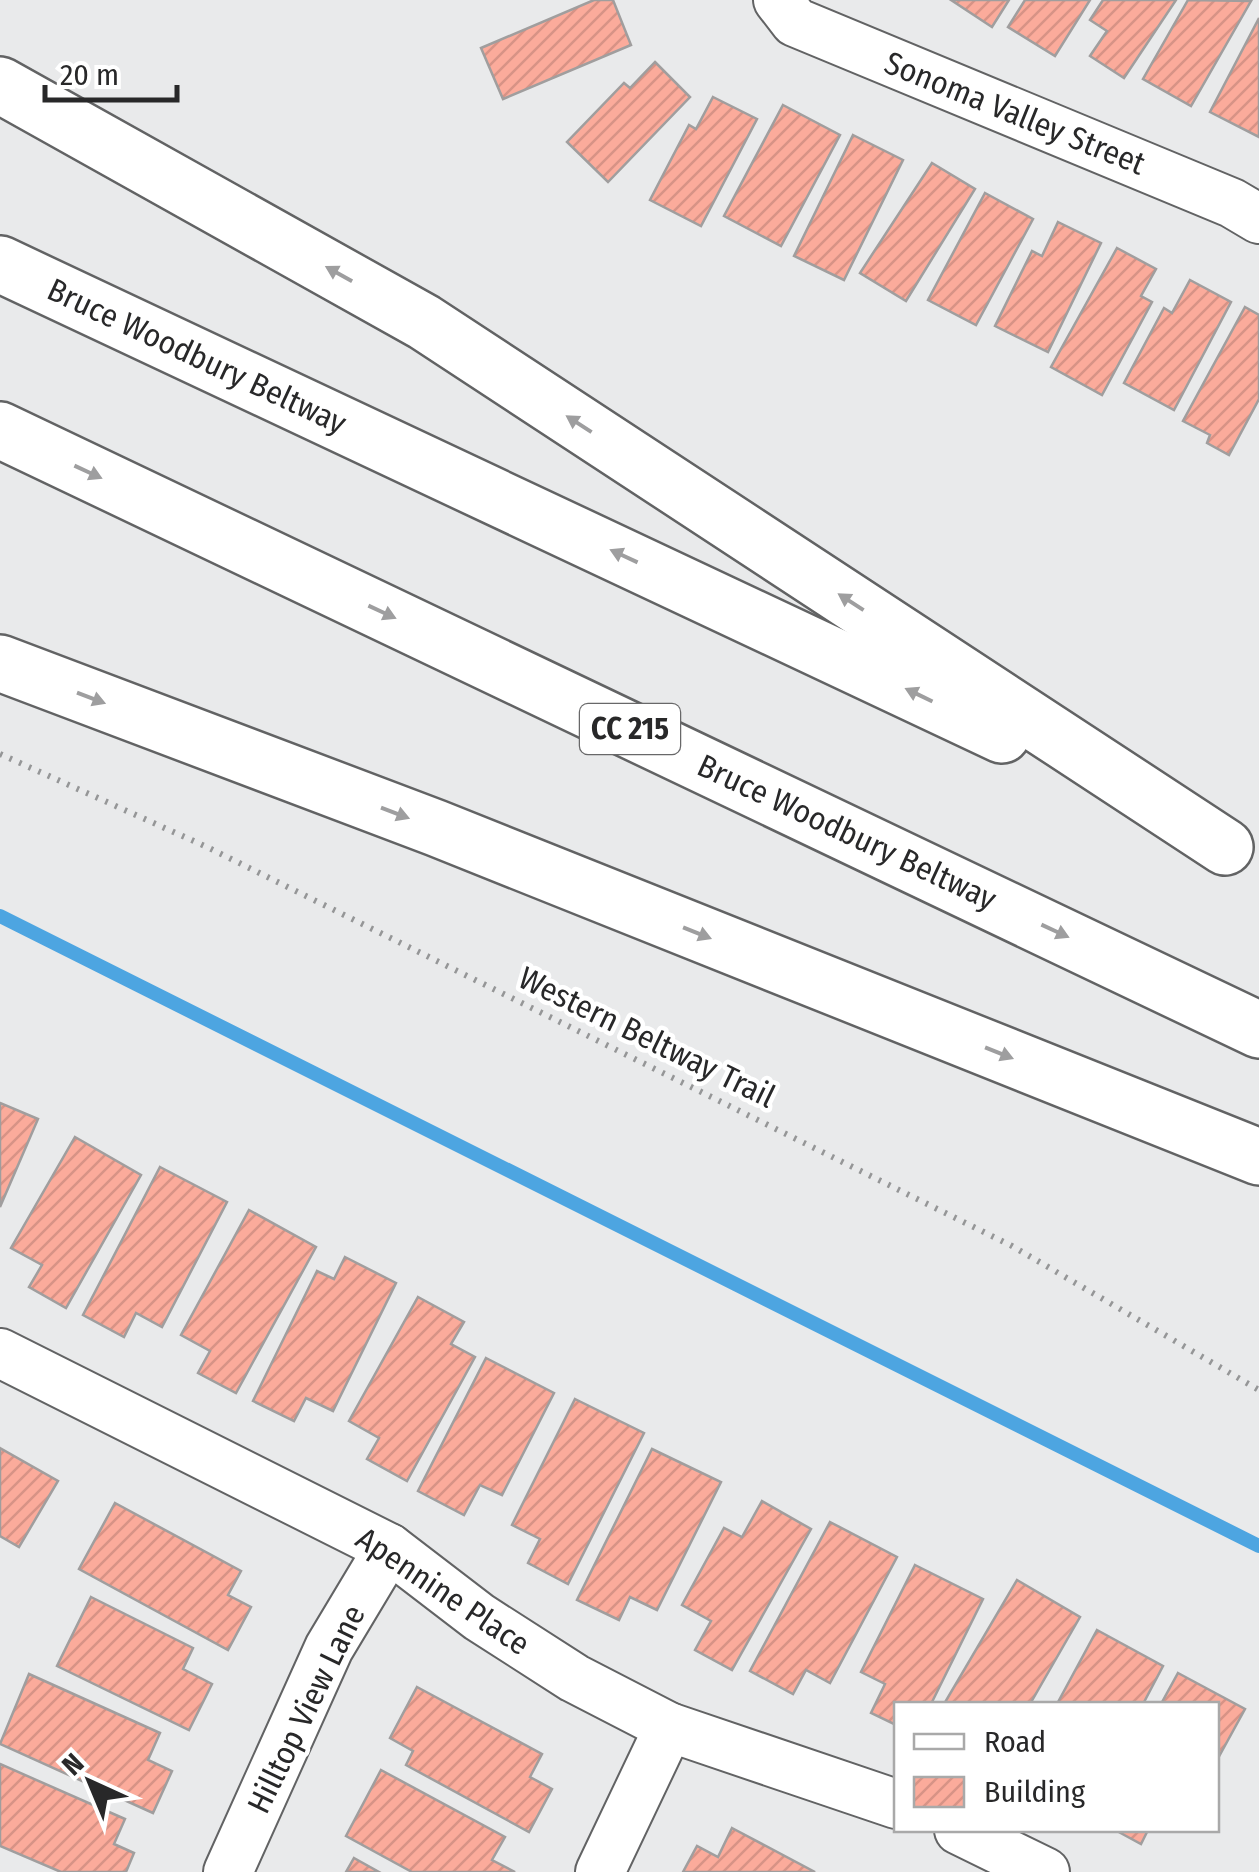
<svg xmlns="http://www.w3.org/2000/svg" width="1259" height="1872" font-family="'Fira Sans Condensed',sans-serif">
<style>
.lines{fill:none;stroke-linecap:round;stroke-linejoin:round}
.stream{stroke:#4da5e1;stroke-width:14}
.building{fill:url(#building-hatch);stroke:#a09e9e;stroke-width:2.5}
.street-casing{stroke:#626364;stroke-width:52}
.highway-casing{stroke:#626364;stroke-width:60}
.path{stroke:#959697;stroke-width:6;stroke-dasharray:2.5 8;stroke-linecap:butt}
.street{stroke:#fff;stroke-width:48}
.highway{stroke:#fff;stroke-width:55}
.oneway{fill:#9e9e9f}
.labels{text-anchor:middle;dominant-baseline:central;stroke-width:9;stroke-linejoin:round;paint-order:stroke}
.shield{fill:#fff;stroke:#686869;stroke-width:2.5}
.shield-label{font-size:30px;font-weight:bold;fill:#282829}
.street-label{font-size:32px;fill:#282829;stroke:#fff}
</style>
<defs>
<pattern id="building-hatch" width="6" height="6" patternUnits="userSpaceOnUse" patternTransform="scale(2.5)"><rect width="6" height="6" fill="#fbab9b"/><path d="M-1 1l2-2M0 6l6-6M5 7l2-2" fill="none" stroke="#d79386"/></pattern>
</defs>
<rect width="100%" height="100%" fill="#e9eaeb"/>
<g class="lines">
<path class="stream" d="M0,916L1259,1546"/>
</g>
<g class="building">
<path d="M594,0H613L631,45L503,99L481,48Z"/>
<path d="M951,0H1009L992,27Z"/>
<path d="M1025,0H1090L1055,56L1008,27Z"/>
<path d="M1103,0H1176L1124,78L1090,56L1107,31L1090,20Z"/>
<path d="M1188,0L1251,1L1191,106L1143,79Z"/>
<path d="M1259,18V137L1210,112Z"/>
<path d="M655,62L690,97L608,182L567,142L624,83L630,88Z"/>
<path d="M713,97L757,119L701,226L650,200L689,125L696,129Z"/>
<path d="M783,105L840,135L781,246L724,216Z"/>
<path d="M853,135L903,160L844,280L794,256Z"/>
<path d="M932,163L975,189L906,301L860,273Z"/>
<path d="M985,193L1033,219L976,325L928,300Z"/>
<path d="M1058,222L1101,243L1048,352L995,326L1032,251L1042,256Z"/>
<path d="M1117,248L1156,269L1141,296L1152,302L1102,395L1051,367Z"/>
<path d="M1190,280L1231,302L1174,410L1124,383L1164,308L1172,313Z"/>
<path d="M1245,307L1259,315V399L1229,455L1207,443L1210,435L1183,421Z"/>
<path d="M0,1103L38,1119L0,1207Z"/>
<path d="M75,1137L141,1175L66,1308L29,1287L42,1265L11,1248Z"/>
<path d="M160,1167L227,1202L162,1327L136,1313L124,1337L83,1315Z"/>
<path d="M249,1210L316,1247L236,1393L198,1373L210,1351L181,1335Z"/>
<path d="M345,1257L396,1283L333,1411L306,1398L294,1421L253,1401L317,1271L334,1279Z"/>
<path d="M418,1297L464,1322L451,1344L475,1357L407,1481L367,1459L379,1438L349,1421Z"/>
<path d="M486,1358L554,1393L502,1495L480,1485L464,1515L418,1491Z"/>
<path d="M575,1399L644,1433L568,1584L528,1563L540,1539L512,1525Z"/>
<path d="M0,1448L58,1481L19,1547L0,1536Z"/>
<path d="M652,1449L721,1482L657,1610L630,1597L619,1620L577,1600Z"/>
<path d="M762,1501L811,1529L732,1670L695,1650L711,1621L682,1605L724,1528L742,1537Z"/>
<path d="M115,1503L241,1571L228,1595L251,1607L228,1650L79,1569Z"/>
<path d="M830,1522L897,1557L830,1683L806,1670L793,1694L750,1671Z"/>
<path d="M915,1565L983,1599L931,1704H896V1725L871,1713L885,1684L861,1672Z"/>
<path d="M1017,1580L1080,1617L1030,1704H944Z"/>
<path d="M91,1597L193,1648L183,1669L212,1684L189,1730L57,1666Z"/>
<path d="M1097,1630L1163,1666L1143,1704H1057Z"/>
<path d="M1178,1673L1245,1709L1216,1762V1704H1161Z"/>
<path d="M29,1674L160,1733L148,1760L172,1771L153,1813L0,1744Z"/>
<path d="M417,1687L542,1754L530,1777L552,1789L529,1832L406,1765L413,1751L390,1738Z"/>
<path d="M0,1764L125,1819L114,1844L134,1853L126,1872H61L0,1846Z"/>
<path d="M381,1770L505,1837L492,1860L515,1872H412L346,1836Z"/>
<path d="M732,1828L815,1872H683L697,1846L718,1857Z"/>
<path d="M1115,1830H1148L1141,1844Z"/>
<path d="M354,1858L379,1872H346Z"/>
</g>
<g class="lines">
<g class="street-casing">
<g id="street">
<path d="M778,0L795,22L1232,203L1259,219"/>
<path d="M0,1353L389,1548L479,1617L574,1678L669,1727L896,1804"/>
<path d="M959,1830L1045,1872"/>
<path d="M228,1872L329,1648L389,1548"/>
<path d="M600,1872L669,1727"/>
</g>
</g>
<g class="highway-casing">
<g id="highway">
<path d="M0,85L424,322L1225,847"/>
<path d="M0,264L1002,735"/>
<path d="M0,430L1259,1030"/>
<path d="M0,663L436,828L1259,1157"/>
</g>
</g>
<path class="path" d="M0,754L207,847L1012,1246L1259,1390"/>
<use href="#street" class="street"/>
<use href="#highway" class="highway"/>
</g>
<defs><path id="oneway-solid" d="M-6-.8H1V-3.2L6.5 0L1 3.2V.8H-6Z" transform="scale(2.5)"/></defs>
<g class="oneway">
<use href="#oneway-solid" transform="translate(339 274) rotate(-151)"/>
<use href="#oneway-solid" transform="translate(579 424) rotate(-147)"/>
<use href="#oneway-solid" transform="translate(88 472) rotate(25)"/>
<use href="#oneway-solid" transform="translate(624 556) rotate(-155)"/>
<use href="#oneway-solid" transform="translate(851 602) rotate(-147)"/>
<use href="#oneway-solid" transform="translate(382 612) rotate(25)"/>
<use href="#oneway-solid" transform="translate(919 695) rotate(-154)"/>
<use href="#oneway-solid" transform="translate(91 698) rotate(21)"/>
<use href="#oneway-solid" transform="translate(395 813) rotate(21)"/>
<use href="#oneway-solid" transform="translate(1055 931) rotate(25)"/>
<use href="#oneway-solid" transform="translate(697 933) rotate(22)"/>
<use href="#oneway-solid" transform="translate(999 1053) rotate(22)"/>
</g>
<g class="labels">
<rect class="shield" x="580" y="704" width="100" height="50" rx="8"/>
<g class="shield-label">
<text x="630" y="729">CC 215</text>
</g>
<g class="street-label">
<text transform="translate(1015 113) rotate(22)">Sonoma Valley Street</text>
<text transform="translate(197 356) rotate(25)">Bruce Woodbury Beltway</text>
<text transform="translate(847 832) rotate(25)">Bruce Woodbury Beltway</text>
<text transform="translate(647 1037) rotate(26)">Western Beltway Trail</text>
<text transform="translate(443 1591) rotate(34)">Apennine Place</text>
<text transform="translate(306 1709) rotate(-64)">Hilltop View Lane</text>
</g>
</g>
<rect x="894" y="1702" width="325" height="130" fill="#ffffff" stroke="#a9a9a9" stroke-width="2.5"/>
<rect x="914" y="1734" width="50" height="15" fill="#ffffff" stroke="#a9a9a9" stroke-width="2.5"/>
<text x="984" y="1752" font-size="30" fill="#282829">Road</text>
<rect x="914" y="1777" width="50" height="30" fill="url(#building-hatch)" stroke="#a9a9a9" stroke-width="2.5"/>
<text x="984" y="1802" font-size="30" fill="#282829">Building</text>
<g transform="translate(90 1782) rotate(316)" stroke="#ffffff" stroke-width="8" paint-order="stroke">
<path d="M0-8L18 38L0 25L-18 38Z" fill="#282829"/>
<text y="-15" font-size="28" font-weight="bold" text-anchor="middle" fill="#282829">N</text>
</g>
<path d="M45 85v15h132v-15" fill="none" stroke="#282829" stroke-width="5"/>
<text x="60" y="85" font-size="30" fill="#282829" stroke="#ffffff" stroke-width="8" paint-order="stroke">20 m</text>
</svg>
